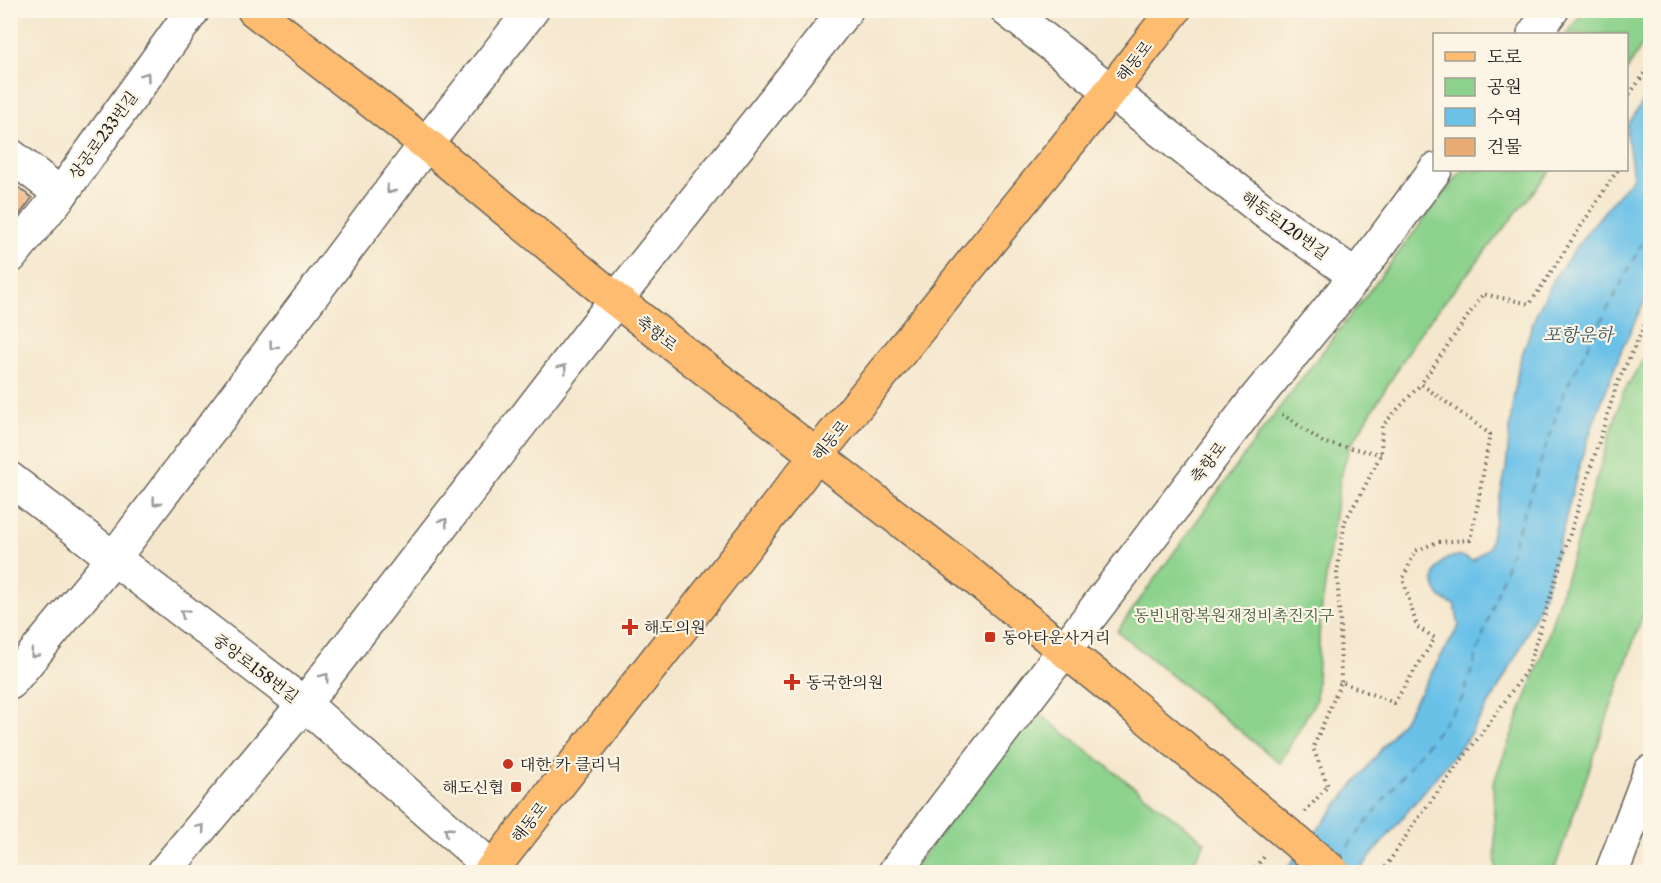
<svg xmlns="http://www.w3.org/2000/svg" width="1661" height="883" font-family="'Libre Caslon Text','Noto Serif KR',serif">
<style>
.green{fill:#8cd28c;stroke:#547754;stroke-width:1.5}
.water{fill:#6bc1e8;stroke:#446e82;stroke-width:1.5}
.lines{fill:none;stroke-linecap:round;stroke-linejoin:round}
.ferry{stroke:#385663;stroke-width:1.5;stroke-dasharray:8 6;stroke-linecap:butt}
.building{fill:#eaac75}
.minor-casing{stroke:#68635a;stroke-width:36}
.major-casing{stroke:#68635a;stroke-width:36}
.path{stroke:#68635a;stroke-width:4;stroke-dasharray:1.5 4.5;stroke-linecap:butt}
.minor{stroke:#fff;stroke-width:33}
.major{stroke:#febc70;stroke-width:33}
.major-bridge-casing{stroke:#68635a;stroke-width:36;stroke-linecap:butt}
.major-bridge{stroke:#febc70;stroke-width:33}
.oneway{stroke:#999}
.poi-dot{fill:#c8321e;stroke:#fcf5e5;stroke-width:2}
.labels{text-anchor:middle;dominant-baseline:central;stroke-width:4.5;stroke-linejoin:round;paint-order:stroke}
.street-label{font-size:16px;fill:#1c1c1c;stroke:#fcf5e5}
.park-label{font-size:16px;fill:#435c43;stroke:#fcf5e5}
.poi-label{font-size:16px;fill:#1c1c1c;stroke:#fcf5e5;text-anchor:start}
.water-label{font-size:18px;font-style:italic;fill:#385663;stroke:#fcf5e5}
</style>
<rect width="100%" height="100%" fill="#fcf5e5"/>
<filter id="ink" filterUnits="userSpaceOnUse"><feTurbulence type="fractalNoise" baseFrequency=".0167" numOctaves="2"/><feDisplacementMap in="SourceGraphic" scale="12" xChannelSelector="R" yChannelSelector="G"/><feConvolveMatrix kernelMatrix="1 2 1 2 8 2 1 2 1" color-interpolation-filters="sRGB"/></filter>
<filter id="wash" filterUnits="userSpaceOnUse"><feTurbulence type="fractalNoise" baseFrequency=".008" numOctaves="4" result="noise"/><feDisplacementMap in="SourceGraphic" scale="24" xChannelSelector="R" yChannelSelector="G"/><feGaussianBlur stdDeviation="1.35" result="paint"/><feColorMatrix in="noise" values="0 0 0 0 0 0 0 0 0 0 0 0 0 0 0 0 0 1.4 0 .05"/><feComposite in="paint" operator="in"/></filter>
<g filter="url(#wash)">
<rect width="100%" height="100%" fill="#f5e7cd"/>
<g class="green">
<path d="M1585,10L1650,11V32L1627,70L1626,34H1566Z"/>
<path d="M1462,170H1551L1421,331L1349,448L1340,480L1320,620L1316,700L1280,763L1117,631L1264,428Z"/>
<path d="M1650,348V594L1554,871L1496,872L1493,784L1541,658L1623,393Z"/>
<path d="M1032,708L1205,842L1188,872H911Z"/>
</g>
<path class="water" d="M1650,91V289L1622,349L1595,418L1577,474L1560,540L1544,594L1520,649L1494,696L1466,740L1358,872H1284L1377,755L1408,713L1459,626L1455,605C1451,603 1445,601 1442,598C1425,583 1437,556 1459,556C1464,556 1468,559 1472,561L1489,547L1506,469L1512,407L1519,364L1535,317L1555,277L1589,230L1633,177L1627,134V126Z"/>
<g class="lines">
<path class="ferry" d="M1339,858L1462,699L1564,392L1650,228"/>
</g>
<g id="blocks">
<path class="building" d="M10,181L32,198L10,228Z"/>
</g>
</g>
<g filter="url(#ink)">
<use href="#blocks" fill-opacity="0" stroke="#68635a" stroke-width="1.5"/>
<g class="lines">
<g class="minor-casing">
<g id="minor">
<path d="M1007,10L1264,211L1356,276"/>
<path d="M1534,34L1552,10"/>
<path d="M10,155L61,194"/>
<path d="M10,257L61,194L193,10"/>
<path d="M10,479L304,704L497,872"/>
<path d="M10,683L113,559L426,144L532,10"/>
<path d="M164,872L304,704L616,300L846,10"/>
<path d="M895,872L1254,401L1356,276L1435,170"/>
<path d="M1612,872L1650,772"/>
</g>
</g>
<g class="major-casing">
<g id="major">
<path d="M254,10L426,144L616,300L971,575L1120,695"/>
<path d="M490,872L817,455L1110,92L1174,10"/>
</g>
</g>
<g class="path">
<path d="M1626,99L1650,66"/>
<path d="M1282,414L1324,443L1381,454"/>
<path d="M1341,682L1340,620L1337,573L1345,521L1364,488L1381,454L1382,426L1421,384"/>
<path d="M1305,812L1328,786L1313,748L1341,682L1394,703L1435,638L1417,627L1403,579L1415,551L1438,542L1470,540L1478,503L1490,434L1421,384L1483,294L1530,304L1617,171V170"/>
<path d="M1251,872L1266,855"/>
<path d="M1382,872L1417,820L1498,711L1528,668L1617,384L1650,314"/>
</g>
<use href="#minor" class="minor"/>
<use href="#major" class="major"/>
<g class="major-bridge-casing">
<path id="major-bridge" d="M1120,695L1333,872"/>
</g>
<use href="#major-bridge" class="major-bridge"/>
</g>
<defs><path id="oneway-chevron" d="M-2-3.5L2.5 0L-2 3.5" fill="none" stroke-width="1.6" stroke-linecap="round" stroke-linejoin="round" transform="scale(1.5)"/></defs>
<g class="oneway">
<use href="#oneway-chevron" transform="translate(146 76) rotate(-54)"/>
<use href="#oneway-chevron" transform="translate(390 190) rotate(127)"/>
<use href="#oneway-chevron" transform="translate(273 346) rotate(127)"/>
<use href="#oneway-chevron" transform="translate(563 368) rotate(-52)"/>
<use href="#oneway-chevron" transform="translate(156 502) rotate(127)"/>
<use href="#oneway-chevron" transform="translate(444 522) rotate(-52)"/>
<use href="#oneway-chevron" transform="translate(184 613) rotate(-143)"/>
<use href="#oneway-chevron" transform="translate(34 654) rotate(130)"/>
<use href="#oneway-chevron" transform="translate(325 677) rotate(-52)"/>
<use href="#oneway-chevron" transform="translate(201 828) rotate(-50)"/>
<use href="#oneway-chevron" transform="translate(448 831) rotate(-139)"/>
</g>
</g>
<g class="poi-dot">
<path d="M627 618h6v6h6v6h-6v6h-6v-6h-6v-6h6z"/>
<rect x="984" y="631" width="12" height="12" rx="3"/>
<path d="M789 673h6v6h6v6h-6v6h-6v-6h-6v-6h6z"/>
<circle cx="508" cy="764" r="6"/>
<rect x="510" y="781" width="12" height="12" rx="3"/>
</g>
<g class="labels">
<g class="street-label">
<text transform="translate(1134 61) rotate(-52)">해동로</text>
<text transform="translate(103 135) rotate(-54)">상공로233번길</text>
<text transform="translate(1285 225) rotate(36)">해동로120번길</text>
<text transform="translate(657 333) rotate(38)">축항로</text>
<text transform="translate(830 440) rotate(-51)">해동로</text>
<text transform="translate(1208 462) rotate(-53)">축항로</text>
<text transform="translate(256 668) rotate(37)">중앙로158번길</text>
<text transform="translate(529 822) rotate(-52)">해동로</text>
</g>
<g class="park-label">
<text x="1234" y="615">동빈내항복원재정비촉진지구</text>
</g>
<g class="poi-label">
<text x="644" y="627">해도의원</text>
<text x="1002" y="637">동아타운사거리</text>
<text x="806" y="682">동국한의원</text>
<text x="520" y="764">대한 카 클리닉</text>
<text x="504" y="787" text-anchor="end">해도신협</text>
</g>
<g class="water-label">
<text x="1578" y="335">포항운하</text>
</g>
</g>
<rect width="1661" height="883" fill="none" stroke="#fcf5e5" stroke-width="36"/>
<rect x="1433" y="33" width="195" height="138" fill="#fcf5e5" stroke="#a29e95" stroke-width="1.5"/>
<rect x="1445" y="52" width="30" height="9" fill="#febc70" stroke="#a29e95" stroke-width="1.5"/>
<text x="1487" y="63" font-size="18" fill="#1c1c1c">도로</text>
<rect x="1445" y="78" width="30" height="18" fill="#8cd28c" stroke="#a29e95" stroke-width="1.5"/>
<text x="1487" y="93" font-size="18" fill="#1c1c1c">공원</text>
<rect x="1445" y="108" width="30" height="18" fill="#6bc1e8" stroke="#a29e95" stroke-width="1.5"/>
<text x="1487" y="123" font-size="18" fill="#1c1c1c">수역</text>
<rect x="1445" y="138" width="30" height="18" fill="#eaac75" stroke="#a29e95" stroke-width="1.5"/>
<text x="1487" y="153" font-size="18" fill="#1c1c1c">건물</text>
</svg>
